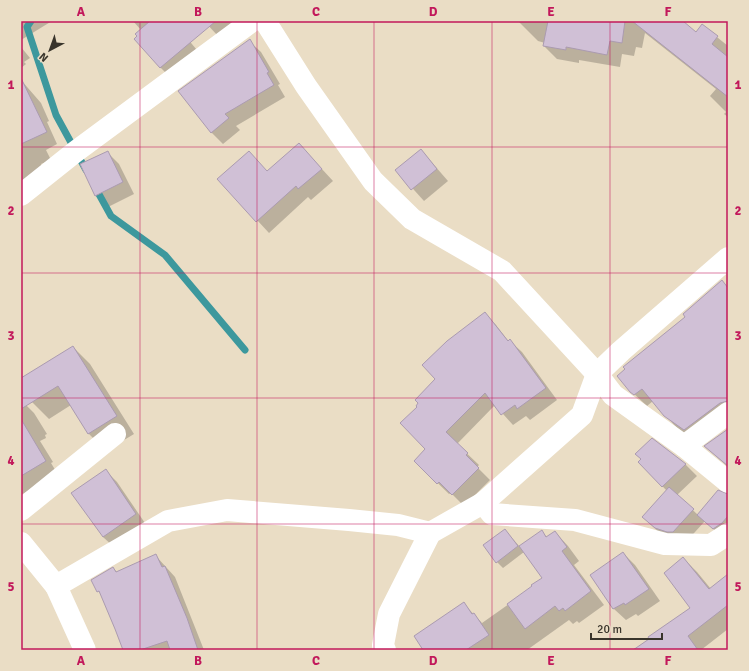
<svg xmlns="http://www.w3.org/2000/svg" width="749" height="671" font-family="Signika,sans-serif">
<style>
.shadow{fill:#0003}
.lines{fill:none;stroke-linecap:round;stroke-linejoin:round}
.stream{stroke:#3d989d;stroke-width:7}
.building{fill:#d0c0d6;stroke:#ab9bb0}
.minor{stroke:#fff;stroke-width:22}
.grid{fill:none;stroke:#c2185b;stroke-width:1;stroke-opacity:0.55}
.neatline{fill:none;stroke:#c2185b;stroke-width:1.5}
.grid-label{font-size:13px;text-anchor:middle;font-weight:bold;fill:#c2185b}
</style>
<rect width="100%" height="100%" fill="#eaddc5"/>
<g class="shadow">
<path d="M21,21H52L21,40Z"/>
<path d="M133,21H173L201,55L172,79L160,67L141,30Z"/>
<path d="M204,21H236L218,36Z"/>
<path d="M518,21H681L696,33L702,25L728,46V117L724,114L726,112L710,96L716,89L645,33L642,48L636,47L634,56L622,54L620,67L579,60V63L557,59L544,46L545,43L538,41Z"/>
<path d="M249,41L261,52L280,84L278,85L285,97L236,126L240,130L223,144L211,132Z"/>
<path d="M21,47L30,58L24,62L26,64L21,68Z"/>
<path d="M21,80L41,103L49,121L47,122L57,144L46,150L51,160L41,164L45,173L24,183L21,180Z"/>
<path d="M421,150L448,181L424,201L396,170Z"/>
<path d="M107,152L119,164L134,194L108,207L96,195Z"/>
<path d="M310,156L333,181L311,200L308,197L269,233L219,179L268,172Z"/>
<path d="M722,281L728,288V418L696,442L677,428L665,415L653,401L647,406L631,391L687,318Z"/>
<path d="M485,313L496,325L509,342L510,341L522,352L557,400L530,420L526,416L513,425L495,405L457,444L479,465L477,467L490,480L464,506L451,493L449,494L415,461L427,449L418,407L437,379Z"/>
<path d="M73,347L90,364L134,434L106,451L89,434L71,405L49,419L32,402L21,385V379Z"/>
<path d="M22,401L34,413L47,434L45,435L46,438L40,441L53,462L51,463L57,473L21,495Z"/>
<path d="M728,430V467L706,447Z"/>
<path d="M652,439L686,465L697,476L677,495L698,515L728,495V538L725,540L705,521L685,543L667,540L643,517L667,491L639,462L642,459Z"/>
<path d="M105,470L117,482L147,526L115,548L103,537Z"/>
<path d="M505,530L520,547L542,532L548,538L555,532L568,546L579,561L574,565L604,605L579,623L577,621L573,624L569,620L527,650H424L464,604L482,623L533,587L543,578L524,552L503,568L497,562Z"/>
<path d="M623,553L635,565L660,601L638,616L636,614L626,620L614,609L591,576Z"/>
<path d="M156,556L175,577L204,650H124L102,595L98,591L113,568L117,572Z"/>
<path d="M683,558L697,572L711,589L728,576V629L701,650H635L692,608Z"/>
</g>
<g class="lines">
<g class="stream">
<path d="M31,21L27,27L56,115L86,170"/>
<path d="M95,187L111,216L165,255L245,350"/>
</g>
</g>
<g class="building">
<path d="M150,21H216L160,68L134,39L137,36L135,34Z"/>
<path d="M548,21H625L622,43L610,41L607,55L566,47V50L543,46Z"/>
<path d="M632,21H683L696,32L702,24L718,36L712,44L728,57V97Z"/>
<path d="M250,39L269,72L267,73L274,85L225,114L229,118L211,133L178,91Z"/>
<path d="M21,78L47,132L21,144Z"/>
<path d="M299,143L322,169L298,189L296,186L256,222L217,179L249,151L267,171Z"/>
<path d="M421,149L437,169L411,190L395,170Z"/>
<path d="M108,151L123,182L95,196L80,164Z"/>
<path d="M722,280L728,288V401L720,403L684,430L664,416L642,389L634,395L630,392L617,376L625,369L623,367L685,317L683,314Z"/>
<path d="M485,312L508,341L510,339L546,388L517,409L515,405L501,415L485,393L446,432L468,453L466,455L479,468L452,495L439,482L437,484L414,461L425,449L400,423L417,407L416,406L418,403L415,400L435,379L422,365L447,341Z"/>
<path d="M73,346L117,416L88,434L58,386L21,409V378Z"/>
<path d="M21,419L46,461L21,476Z"/>
<path d="M728,429V466L704,446Z"/>
<path d="M652,438L686,464L662,487L638,462L641,459L635,454Z"/>
<path d="M106,469L136,514L103,537L71,493Z"/>
<path d="M669,487L694,509L673,532H667L655,528L642,517Z"/>
<path d="M718,490L728,494V516L722,523L713,529L697,515Z"/>
<path d="M505,529L518,546L496,563L483,545Z"/>
<path d="M542,530L546,537L555,531L567,547L562,551L591,591L565,611L563,608L559,611L555,606L525,629L507,604L532,586L531,585L542,578L519,546Z"/>
<path d="M623,552L649,589L625,605L624,603L613,609L590,575Z"/>
<path d="M156,554L162,567L165,566L187,618L198,650H170L167,641L140,650H123L115,629L99,591L97,592L91,580L113,567L116,572Z"/>
<path d="M683,557L709,589L728,574V605L688,636L698,650H633L649,639L648,637L690,608L664,573Z"/>
<path d="M464,602L472,614L474,613L489,635L466,650H423L414,636Z"/>
</g>
<g class="lines">
<g class="minor">
<path d="M265,21L306,86L373,181L412,219L502,271L597,374L613,395L684,446L728,482"/>
<path d="M21,195L75,152L252,21"/>
<path d="M684,446L728,413"/>
<path d="M483,503L492,514L575,520L665,544L711,545L728,534"/>
<path d="M21,510L115,434"/>
<path d="M21,543L56,586L168,521L227,510L349,520L398,525L430,533"/>
<path d="M56,586L85,650"/>
<path d="M385,650L383,645L389,614L430,533L483,503L582,415L597,374L621,351L728,258"/>
</g>
</g>
<path class="grid" d="M140,21V650M257,21V650M374,21V650M492,21V650M610,21V650M21,147H728M21,273H728M21,398H728M21,524H728"/>
<rect width="749" height="671" fill="none" stroke="#eaddc5" stroke-width="44"/>
<g transform="translate(50 50) rotate(221)" stroke="#eaddc5" stroke-width="3" paint-order="stroke">
<path d="M0-3L7 15L0 10L-7 15Z" fill="#39342b"/>
<text y="-6" font-size="11" font-weight="bold" text-anchor="middle" fill="#39342b">N</text>
</g>
<path d="M591 633v6h71v-6" fill="none" stroke="#39342b" stroke-width="2"/>
<text x="597" y="633" font-size="12" fill="#39342b" stroke="#eaddc5" stroke-width="3" paint-order="stroke">20 m</text>
<rect x="22" y="22" width="705" height="627" class="neatline"/>
<g class="grid-label">
<text x="81" y="16">A</text>
<text x="198" y="16">B</text>
<text x="316" y="16">C</text>
<text x="433" y="16">D</text>
<text x="551" y="16">E</text>
<text x="668" y="16">F</text>
<text x="11" y="89">1</text>
<text x="738" y="89">1</text>
<text x="11" y="215">2</text>
<text x="738" y="215">2</text>
<text x="11" y="340">3</text>
<text x="738" y="340">3</text>
<text x="11" y="465">4</text>
<text x="738" y="465">4</text>
<text x="11" y="591">5</text>
<text x="738" y="591">5</text>
<text x="81" y="665">A</text>
<text x="198" y="665">B</text>
<text x="316" y="665">C</text>
<text x="433" y="665">D</text>
<text x="551" y="665">E</text>
<text x="668" y="665">F</text>
</g>
</svg>
